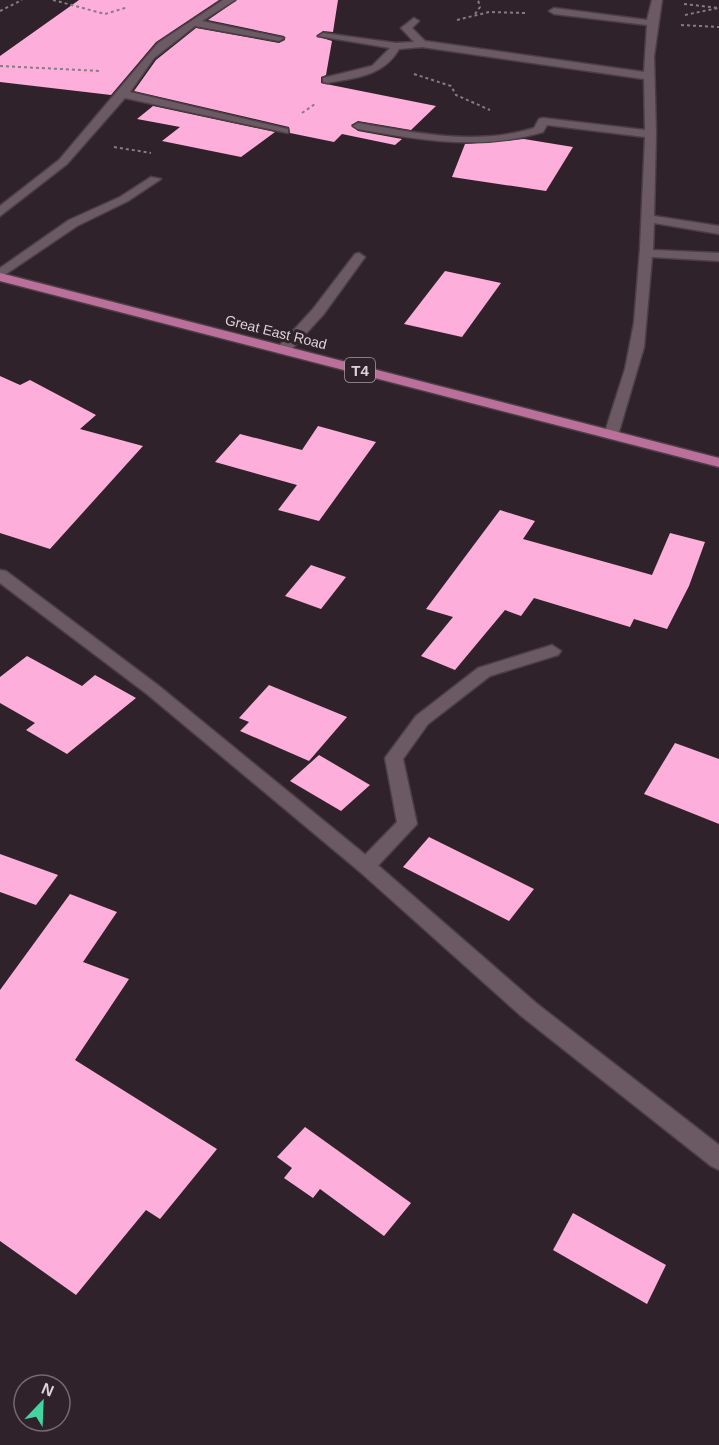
<svg xmlns="http://www.w3.org/2000/svg" width="719" height="1445" font-family="Helvetica,sans-serif">
<style>
.building{fill:#fdaeda}
.lines{fill:none;stroke-linecap:round;stroke-linejoin:round}
.lane-casing{stroke:#4b3f45;stroke-width:3}
.street-casing{stroke:#4b3f45;stroke-width:3}
.highway-casing{stroke:#4b3f45;stroke-width:3}
.path{stroke:#877b82;stroke-width:2;stroke-dasharray:3 3;stroke-linecap:butt}
.lane{fill:#6b5a63;fill-rule:evenodd}
.street{fill:#6b5a63;fill-rule:evenodd}
.highway{fill:#ba709a;fill-rule:evenodd}
.labels{text-anchor:middle;dominant-baseline:central;stroke-width:6;stroke-linejoin:round;paint-order:stroke}
.far-street-label{font-size:14px;fill:#dcd2d7;stroke:#30222a}
.shield{fill:#30222a;stroke:#a89da3;stroke-width:1.5}
.shield-label{font-size:15px;font-weight:bold;fill:#dcd2d7}
</style>
<rect width="100%" height="100%" fill="#30222a"/>
<g class="building">
<path d="M79,0H219L156,42L111,95L0,82V56Z"/>
<path d="M237,0H338L333,32L323,31L316,36L332,41L326,75L321,77V83L436,106L411,130L358,121L351,125L358,131L402,139L395,145L342,134L334,142L290,133L289,127L134,91L156,60L196,28L279,43L285,40L284,36L208,20Z"/>
<path d="M153,106L275,132L241,157L162,141L180,127L137,119Z"/>
<path d="M524,139L573,147L546,191L452,177L465,144Z"/>
<path d="M445,271L501,283L462,337L404,324Z"/>
<path d="M0,376L20,385L30,380L96,415L80,429L143,446L50,549L0,533Z"/>
<path d="M318,426L376,442L319,521L278,510L297,485L215,462L240,434L302,450Z"/>
<path d="M500,510L535,521L523,539L652,575L670,533L705,542L689,586L667,629L634,619L630,627L534,598L521,616L505,610L455,670L421,656L453,617L426,609Z"/>
<path d="M311,565L346,577L321,609L285,596Z"/>
<path d="M27,656L82,686L95,675L136,698L67,754L26,730L35,723L0,703V677Z"/>
<path d="M269,685L347,717L309,761L240,731L249,722L239,718Z"/>
<path d="M675,743L719,759V824L644,794Z"/>
<path d="M319,755L370,785L341,811L290,781Z"/>
<path d="M429,837L534,889L509,921L403,867Z"/>
<path d="M0,854L58,875L36,905L0,892Z"/>
<path d="M70,894L117,912L83,962L129,979L75,1060L217,1149L160,1219L146,1210L76,1295L0,1241V990Z"/>
<path d="M305,1127L411,1203L384,1236L320,1189L313,1198L284,1178L292,1168L277,1157Z"/>
<path d="M573,1213L666,1265L647,1304L553,1250Z"/>
</g>
<g class="lines">
<g class="lane-casing">
<path id="lane" d="M552,645L561,651L558,655L490,676L428,724L403,759L417,824L373,871L366,874L359,871L356,866L359,861L397,822L385,758L416,716L478,668Z"/>
</g>
<g class="street-casing">
<g id="street">
<path d="M223,0H235L202,21L284,38L279,41L195,26L154,58L130,92L288,129V133L125,98L67,164L0,216V206L59,160L158,43Z"/>
<path d="M652,0H662L654,56L656,134L654,216L719,226V234L654,223L653,250L719,253V261L652,257L644,347L618,435L611,439L604,435L625,369L634,323L640,249L645,137L547,125L543,132C480,151 421,140 358,129L353,126L358,123C417,133 476,146 534,128L539,119L543,118L645,130L644,79L422,47L399,49C384,76 355,78 327,83L323,82V78L372,66L390,48L318,36L323,33L396,43L414,42L401,28L414,18L419,21L412,28L425,41L644,72L647,25L554,14L549,11L554,8L647,20Z"/>
<path d="M151,177L161,179L128,201L77,226L0,278V268L69,220L120,197Z"/>
<path d="M359,253L365,257L323,315L288,353H278V347L313,309L355,254Z"/>
<path d="M0,570L6,571L159,686L373,861L536,1003L719,1145V1170L711,1166L520,1015L359,871L147,694L0,583Z"/>
</g>
</g>
<g class="highway-casing">
<path id="highway" d="M0,273L719,458V467L0,281Z"/>
</g>
<g class="path">
<path d="M53,0L105,14L128,7"/>
<path d="M684,4L719,8"/>
<path d="M0,11L22,0"/>
<path d="M475,14L480,7L478,0"/>
<path d="M685,15L718,8"/>
<path d="M457,20L489,12L526,13"/>
<path d="M681,25L719,27"/>
<path d="M0,66L101,71"/>
<path d="M414,74L451,86L456,95L490,110"/>
<path d="M302,113L315,104"/>
<path d="M114,147L151,153"/>
</g>
<use href="#lane" class="lane"/>
<use href="#street" class="street"/>
<use href="#highway" class="highway"/>
</g>
<g class="labels">
<g class="far-street-label">
<text transform="translate(276 332) rotate(14)">Great East Road</text>
</g>
<rect class="shield" x="345" y="358" width="30" height="24" rx="4.5"/>
<g class="shield-label">
<text x="360" y="370">T4</text>
</g>
</g>
<g transform="translate(42 1403) rotate(23)"><circle r="28" fill="#30222a" stroke="#75686f" stroke-width="1.5"/>
<path d="M0-4.5L10 22L0 15L-10 22Z" fill="#42d4a1"/>
<text y="-9" font-size="16" font-weight="bold" text-anchor="middle" fill="#dcd2d7">N</text>
</g>
</svg>
